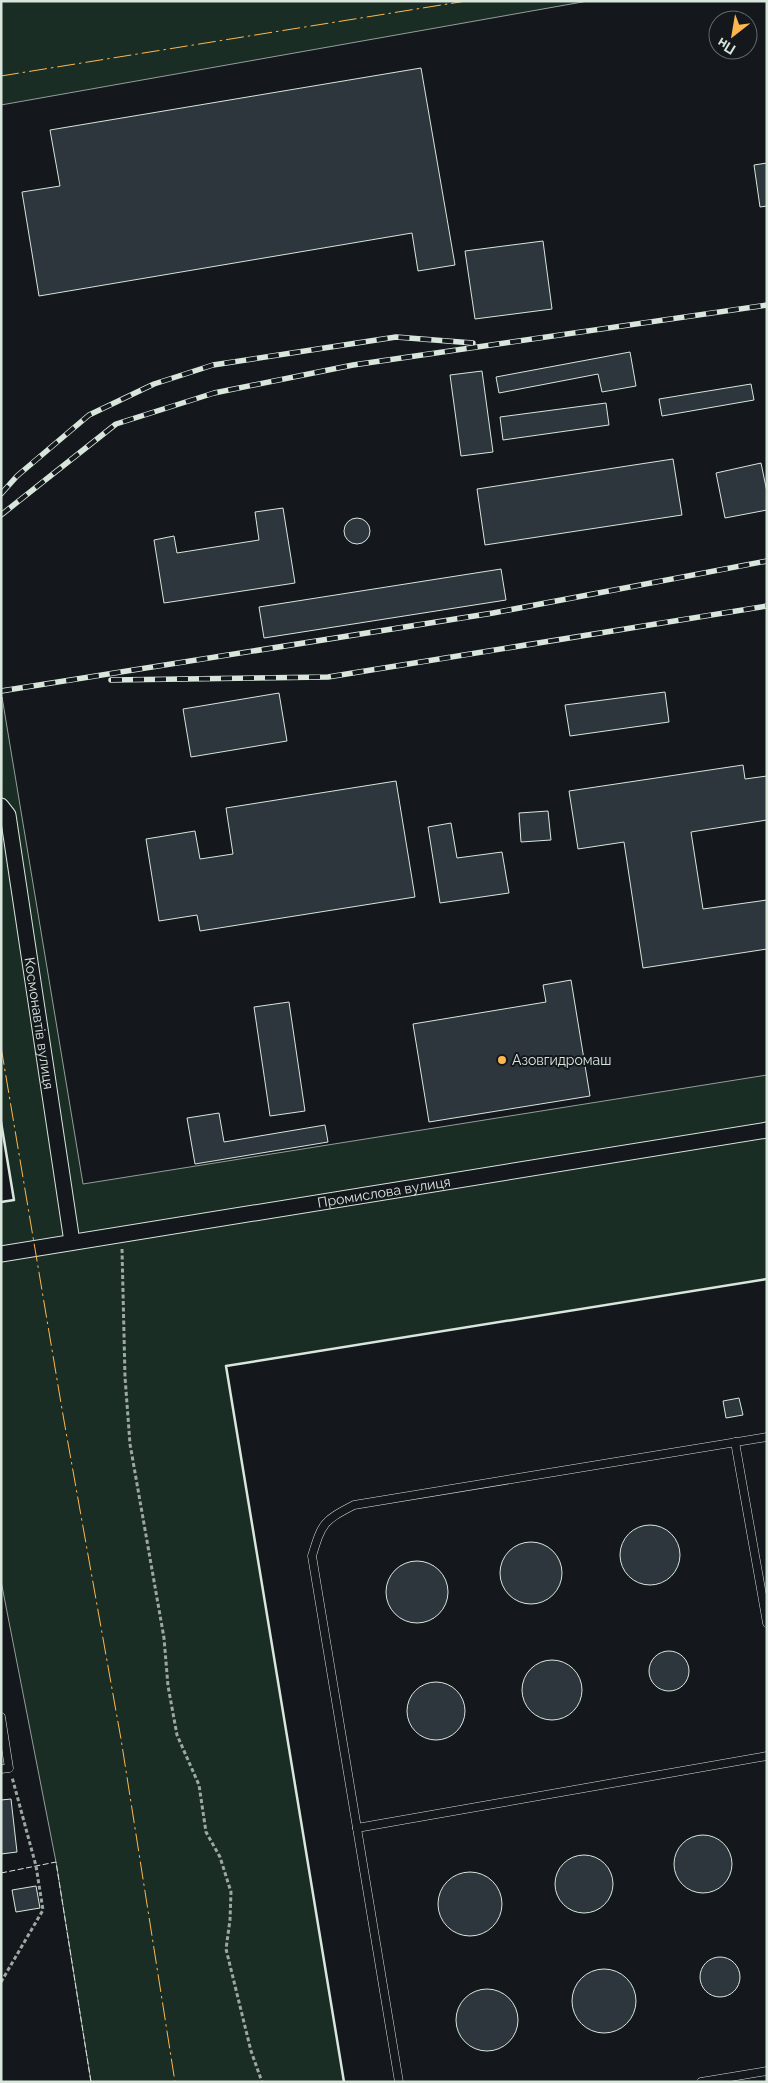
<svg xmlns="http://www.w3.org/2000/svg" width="768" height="2083" font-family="Raleway,sans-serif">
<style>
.green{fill:#1a2d24;stroke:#939e99}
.building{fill:#2c363c;stroke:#d8e6dc}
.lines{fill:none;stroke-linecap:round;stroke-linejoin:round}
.service-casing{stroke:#d8e6dc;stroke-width:9}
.minor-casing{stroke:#d8e6dc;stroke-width:17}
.path{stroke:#9da8a2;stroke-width:3;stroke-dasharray:4 2.5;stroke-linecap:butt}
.service{stroke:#14181c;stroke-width:8}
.minor{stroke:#14181c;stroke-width:15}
.rail-casing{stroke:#d8e6dc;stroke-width:5.5}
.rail{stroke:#14181c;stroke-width:4;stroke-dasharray:11;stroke-linecap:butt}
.fence{stroke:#d8e6dc;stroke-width:1;stroke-dasharray:6 2.5;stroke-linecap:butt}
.wall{stroke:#d8e6dc;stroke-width:2.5}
.power{stroke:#ffb74d;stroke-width:1;stroke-dasharray:18 4 2.5 4;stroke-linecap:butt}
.poi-dot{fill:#ffb74d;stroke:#14181c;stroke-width:2}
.labels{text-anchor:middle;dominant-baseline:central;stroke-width:4;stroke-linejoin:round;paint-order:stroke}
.street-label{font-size:14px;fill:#d8e6dc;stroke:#14181c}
.poi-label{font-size:14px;fill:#d8e6dc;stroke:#14181c;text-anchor:start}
</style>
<rect width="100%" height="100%" fill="#14181c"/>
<g class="green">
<path d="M1,1H588L1,105Z"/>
<path d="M2,697L83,1184L767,1075V1279L226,1366L344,2082H91L56,1862L1,1581V1202L14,1200L1,1122Z"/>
</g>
<g class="building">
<path d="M421,68L455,265L418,271L412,233L39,296L22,192L60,186L50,130Z"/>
<path d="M767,163V206L760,207L754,165Z"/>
<path d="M543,241L552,309L475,319L465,251Z"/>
<path d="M630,352L636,386L602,392L598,374L499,393L496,377Z"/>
<path d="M482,371L493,452L461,456L450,375Z"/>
<path d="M751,384L754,400L662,416L659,399Z"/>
<path d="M606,403L609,425L503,440L500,417Z"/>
<path d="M673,459L682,515L485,545L477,489Z"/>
<path d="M761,463L767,492V510L725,518L716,473Z"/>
<path d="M283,508L295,583L164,603L154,540L174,536L177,553L259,540L255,512Z"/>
<circle cx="357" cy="531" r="13"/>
<path d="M501,569L506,600L264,638L259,607Z"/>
<path d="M665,692L669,722L570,736L565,705Z"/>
<path d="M279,693L287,741L191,757L183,709Z"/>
<path d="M743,765L745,779L767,776V820L691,832L703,909L767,900V949L643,968L624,842L578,849L569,791Z"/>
<path d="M396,781L415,897L200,931L197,915L159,921L146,839L195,831L200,859L233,854L226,808Z"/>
<path d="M548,811L551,840L521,842L519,813Z"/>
<path d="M451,823L457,858L502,852L509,893L440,903L428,827Z"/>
<path d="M571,980L590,1096L429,1122L413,1024L546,1002L543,985Z"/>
<path d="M289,1002L305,1111L270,1116L254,1007Z"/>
<path d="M219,1113L224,1142L325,1125L328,1142L195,1164L187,1118Z"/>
<path d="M739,1398L743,1415L726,1418L723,1401Z"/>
<circle cx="650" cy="1555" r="30"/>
<circle cx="531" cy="1573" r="31"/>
<circle cx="417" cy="1592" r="31"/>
<circle cx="669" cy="1671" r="20"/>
<circle cx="552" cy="1690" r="30"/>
<circle cx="436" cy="1711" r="29"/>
<path d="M11,1799L17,1852L1,1854V1800Z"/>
<circle cx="703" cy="1864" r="29"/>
<circle cx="584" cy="1884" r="29"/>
<circle cx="470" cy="1904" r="32"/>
<path d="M36,1886L40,1908L16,1912L12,1890Z"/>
<circle cx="720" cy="1977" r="20"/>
<circle cx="604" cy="2001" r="32"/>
<circle cx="487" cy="2020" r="31"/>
</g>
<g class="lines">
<g class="service-casing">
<g id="service">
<path d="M735,1442L767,1623"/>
<path d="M1,1717L9,1768L1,1769"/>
<path d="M357,1828L767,1756"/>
<path d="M399,2082L312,1556C322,1523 323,1521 354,1505L767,1437"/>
<path d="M701,2082L767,2071"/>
</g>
</g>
<g class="minor-casing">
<g id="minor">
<path id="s1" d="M1,806L8,815L72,1242"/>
<path id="s2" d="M1,1254L767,1130"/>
</g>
</g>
<g class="path">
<path d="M122,1249L125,1377L130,1444L164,1638L168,1686L177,1735L199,1785L206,1832L220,1857L231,1892L230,1920L226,1949L251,2051L262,2082"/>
<path d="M1,1982L43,1910L36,1866L12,1777"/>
</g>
<use href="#service" class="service"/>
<use href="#minor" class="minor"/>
<g class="rail-casing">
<g id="rail">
<path d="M1,494L17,476L89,415L154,384L213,365L396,337L473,343"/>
<path d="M1,515L116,424L214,393L353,365L767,305"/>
<path d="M111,680L328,677L767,606"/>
<path d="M1,691L493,613L767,561"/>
</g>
</g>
<use href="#rail" class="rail"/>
<path class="fence" d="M1,1873L56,1862L91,2082"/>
<g class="wall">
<path d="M1,1122L14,1200L1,1202"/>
<path d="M344,2082L226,1366L767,1279"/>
</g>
<g class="power">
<path d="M1,76L466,1"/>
<path d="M1,1047L63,1415L121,1739L175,2082"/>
</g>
</g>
<circle class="poi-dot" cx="502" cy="1060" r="5"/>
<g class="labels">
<g class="street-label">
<text stroke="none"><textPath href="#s1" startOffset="222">Космонавтів вулиця</textPath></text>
<text stroke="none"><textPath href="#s2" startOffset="388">Промислова вулиця</textPath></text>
</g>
<g class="poi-label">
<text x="512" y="1060">Азовгидромаш</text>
</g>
</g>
<rect width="768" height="2083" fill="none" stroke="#d8e6dc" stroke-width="5"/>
<g transform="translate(733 35) rotate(211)"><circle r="24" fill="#14181c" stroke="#626a69"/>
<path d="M0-4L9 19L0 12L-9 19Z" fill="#ffb74d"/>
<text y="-8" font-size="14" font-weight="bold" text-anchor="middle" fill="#d8e6dc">Пн</text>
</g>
</svg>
